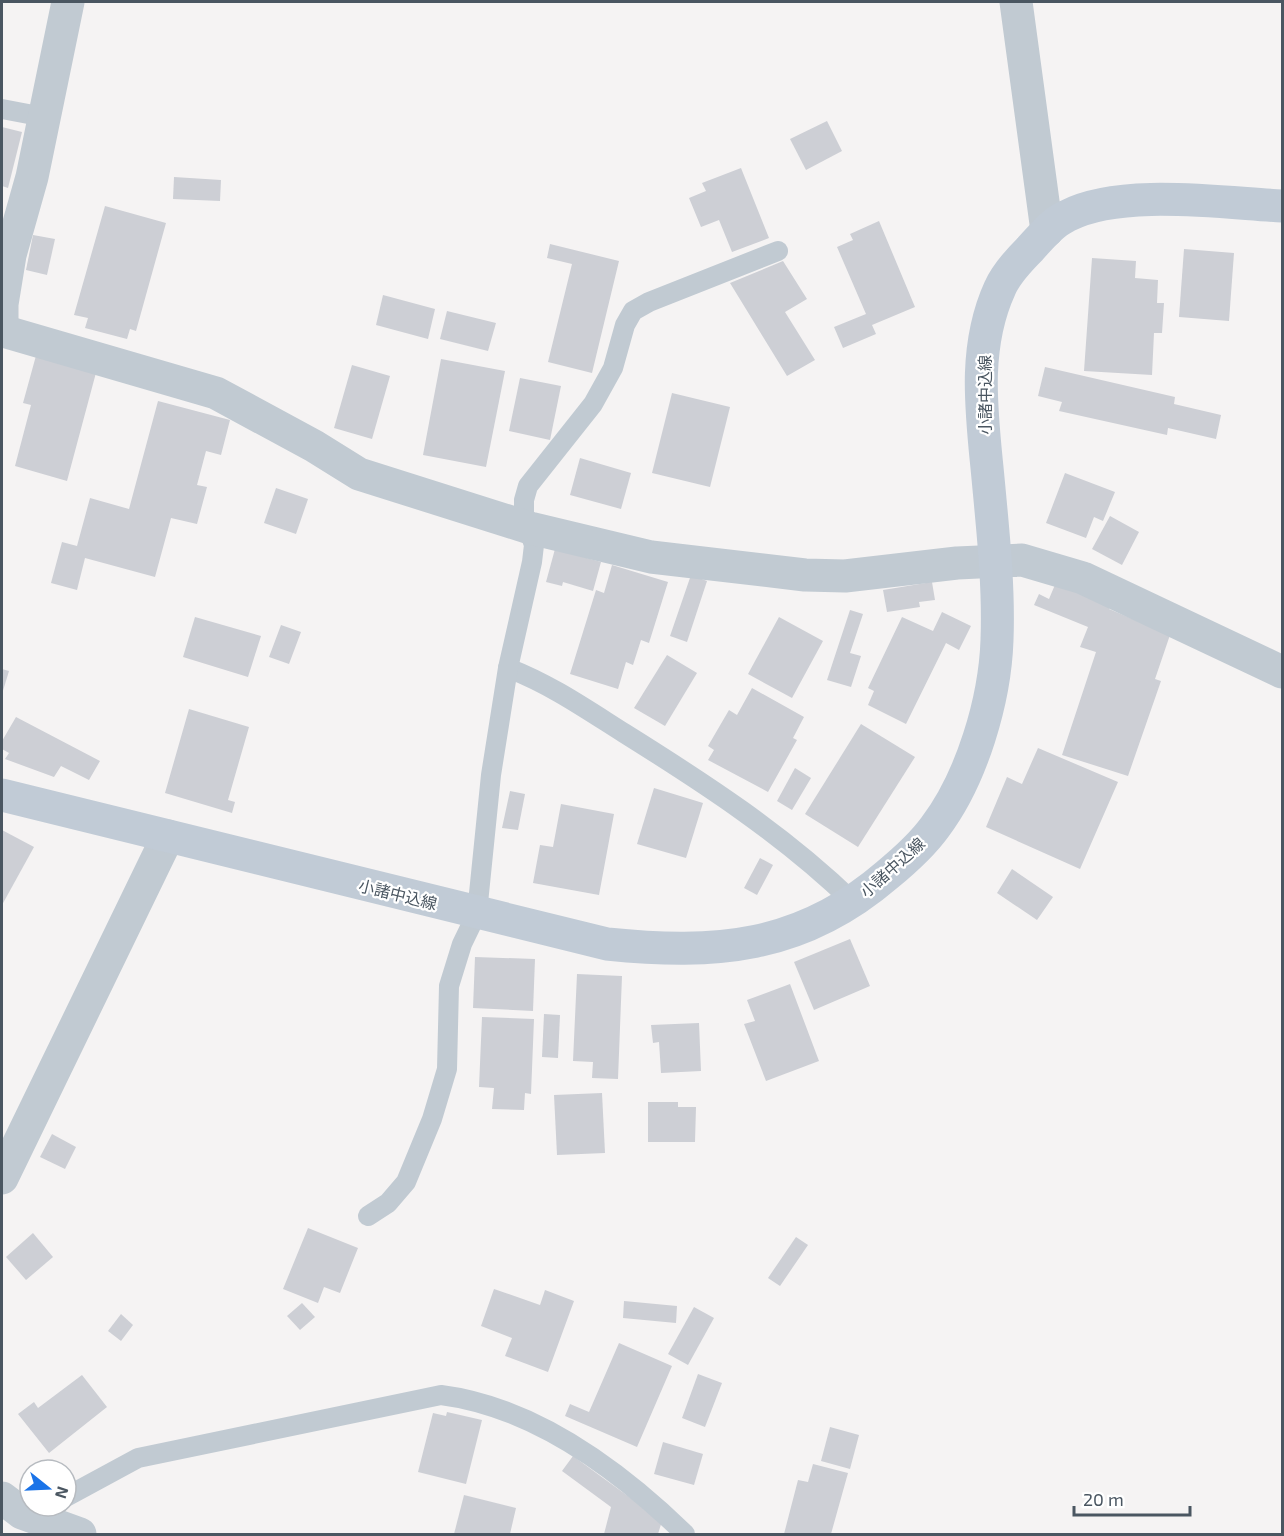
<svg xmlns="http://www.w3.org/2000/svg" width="1284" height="1536" font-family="'Exo 2','Noto Sans JP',sans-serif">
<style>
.building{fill:#cdcfd5}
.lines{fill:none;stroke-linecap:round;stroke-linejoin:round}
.service{stroke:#c1cad2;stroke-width:20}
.minor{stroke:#c1cad2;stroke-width:33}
.secondary{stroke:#c1cbd6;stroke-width:33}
.labels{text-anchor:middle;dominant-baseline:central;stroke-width:4.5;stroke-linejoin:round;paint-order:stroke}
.street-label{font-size:16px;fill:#4a5661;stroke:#fff}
</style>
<rect width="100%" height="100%" fill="#f5f3f3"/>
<g class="building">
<path d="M827,121L842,151L806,170L790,139Z"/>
<path d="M2,127L22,132L8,188L2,186Z"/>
<path d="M741,168L769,238L732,252L719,220L701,227L689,198L706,191L702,183Z"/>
<path d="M174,177L221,180L220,201L173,199Z"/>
<path d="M105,206L166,223L136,331L130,329L127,339L85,328L88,318L74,315Z"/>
<path d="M879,221L915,307L872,325L876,334L843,348L834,327L866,314L837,247L853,240L850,234Z"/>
<path d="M33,235L55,239L47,275L26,270Z"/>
<path d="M550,244L619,261L592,373L548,362L572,264L547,258Z"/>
<path d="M1184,249L1234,253L1229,321L1179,317Z"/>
<path d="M1092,258L1136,261L1135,278L1158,280L1157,303H1164L1162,333H1154L1152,375L1084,371Z"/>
<path d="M783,261L807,299L785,312L815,360L787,376L730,283Z"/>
<path d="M383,295L435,309L428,339L376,325Z"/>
<path d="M447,311L496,323L488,351L440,339Z"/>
<path d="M37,352L97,369L67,481L15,466L31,405L23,403Z"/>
<path d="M441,359L505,371L486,467L423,455Z"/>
<path d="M352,365L390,376L372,439L334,428Z"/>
<path d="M1045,367L1175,397L1174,404L1221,415L1216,439L1168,428L1167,435L1059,411L1062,402L1038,396Z"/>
<path d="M520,378L561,386L550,440L509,431Z"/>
<path d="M672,393L730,407L710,487L652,473Z"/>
<path d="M158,401L230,420L221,455L206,451L197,485L207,487L197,524L171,518L155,577L85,558L77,590L51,583L62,542L77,546L90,498L129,509Z"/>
<path d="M580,458L631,473L621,509L570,495Z"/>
<path d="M1065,473L1115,492L1103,521L1094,517L1086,538L1046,523Z"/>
<path d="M276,488L308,499L296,534L264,523Z"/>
<path d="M1110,516L1139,532L1122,565L1092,549Z"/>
<path d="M555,549L601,562L593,591L563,582L562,586L546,582Z"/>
<path d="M612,565L668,582L649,643L641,640L633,665L626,662L618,689L570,674L596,590L604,593Z"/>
<path d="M691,575L707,581L687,642L670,636Z"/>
<path d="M1057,580L1112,602L1109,609L1170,635L1155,679L1161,681L1128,776L1062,755L1096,652L1080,647L1088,627L1034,605L1039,594L1049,599Z"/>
<path d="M932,582L935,600L919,602L920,607L887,612L883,590Z"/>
<path d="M850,610L863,614L850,653L861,656L851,687L827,680Z"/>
<path d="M942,612L971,626L959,650L946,643L906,724L868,705L874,691L868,688L902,617L933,631Z"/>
<path d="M195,617L261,636L248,677L183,657Z"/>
<path d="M779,617L823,641L792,698L748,674Z"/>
<path d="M281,625L301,632L289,664L269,657Z"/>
<path d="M667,655L697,673L665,726L634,708Z"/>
<path d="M2,669L9,671L2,694Z"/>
<path d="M752,688L804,717L793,738L797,740L768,792L708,760L714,750L708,746L729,710L737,715Z"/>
<path d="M189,709L249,727L228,800L235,802L232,813L165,793Z"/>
<path d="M16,717L100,761L89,780L61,766L54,777L5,759L9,753L2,749V741Z"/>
<path d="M861,724L915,757L858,847L805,814Z"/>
<path d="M1038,748L1118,782L1080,869L986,827L1007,777L1022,784Z"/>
<path d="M795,768L811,778L792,810L777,801Z"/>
<path d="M654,788L703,803L686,858L637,844Z"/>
<path d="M510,791L525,794L518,830L502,828Z"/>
<path d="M561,804L614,814L599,895L533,883L540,845L553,847Z"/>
<path d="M2,830L34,847L2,905Z"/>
<path d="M760,858L773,865L757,895L744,888Z"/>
<path d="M1012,869L1053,897L1037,920L997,893Z"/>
<path d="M850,939L870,986L814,1010L794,962Z"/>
<path d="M475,957L535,959L533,1011L473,1008Z"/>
<path d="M577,974L622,976L618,1079L592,1078L593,1062L573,1061Z"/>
<path d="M790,984L819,1061L766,1081L744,1024L755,1021L747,1000Z"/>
<path d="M544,1014L560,1015L558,1058L542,1057Z"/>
<path d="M482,1017L534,1019L531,1094L525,1093L524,1110L492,1109L494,1088L479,1087Z"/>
<path d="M699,1023L701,1071L661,1073L659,1042L653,1043L651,1025Z"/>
<path d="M602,1093L605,1153L557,1155L554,1095Z"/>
<path d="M648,1102H678V1107H696L695,1142H648Z"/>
<path d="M52,1134L76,1147L65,1169L40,1157Z"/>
<path d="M308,1228L358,1248L340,1293L324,1287L318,1303L283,1289Z"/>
<path d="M33,1233L53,1257L26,1280L6,1257Z"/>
<path d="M796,1237L808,1245L780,1286L768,1278Z"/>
<path d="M494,1289L540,1305L545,1290L574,1301L548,1372L505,1356L512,1338L481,1326Z"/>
<path d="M624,1301L677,1306L676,1323L623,1318Z"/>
<path d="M302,1303L315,1317L300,1330L287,1316Z"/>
<path d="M694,1307L714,1318L688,1365L668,1354Z"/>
<path d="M121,1314L133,1325L121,1341L108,1331Z"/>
<path d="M619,1343L672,1366L637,1447L565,1416L570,1404L589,1412Z"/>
<path d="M698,1374L722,1383L705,1427L682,1418Z"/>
<path d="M82,1375L107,1407L49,1453L18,1414L34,1402L38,1408Z"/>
<path d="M447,1412L482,1420L466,1484L418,1472L433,1413L446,1416Z"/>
<path d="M830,1427L859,1435L850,1469L821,1461Z"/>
<path d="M663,1442L703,1454L694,1485L654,1474Z"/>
<path d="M573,1456L662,1521L658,1534H604L611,1507L562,1471Z"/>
<path d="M813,1464L848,1473L831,1534H784L798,1480L808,1482Z"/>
<path d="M464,1495L516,1508L510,1534H454Z"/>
</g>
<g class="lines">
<g class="service">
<path d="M2,109L44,117"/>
<path d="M508,668C550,684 586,709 624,733C704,783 784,835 852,901"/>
<path d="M368,1216L388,1203L406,1182L432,1119L447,1069L449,986L462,944L477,913L491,775L508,668L532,562L534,545L524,517V500L528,486L593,404L613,368L625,325L633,311L649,302L778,251"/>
<path d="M66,1497L138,1458L441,1395C535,1407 619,1470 685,1534"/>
</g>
<g class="minor">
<path d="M1016,2L1047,231"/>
<path d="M2,330V304L10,255L32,177L68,2"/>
<path d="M3,331L216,393L314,446L359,474L530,528L651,557L805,575L845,576L957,563L1022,560L1083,578L1282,672"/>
<path d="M2,1178L168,836"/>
<path d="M2,1498L22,1513L80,1534"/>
</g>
<path class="secondary" d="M2,795L607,944C715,955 801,949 887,875C904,861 922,845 935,827C972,778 995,700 997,640C999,586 993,532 988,478C982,415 972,349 1000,288C1006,274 1019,260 1030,249C1041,237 1052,223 1067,216C1120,188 1223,203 1282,206"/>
</g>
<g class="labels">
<g class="street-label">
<text transform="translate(984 395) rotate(-90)">小諸中込線</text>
<text transform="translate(892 867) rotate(-42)">小諸中込線</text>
<text transform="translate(398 894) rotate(14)">小諸中込線</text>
</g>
</g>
<rect width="1284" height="1536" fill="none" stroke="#4a5661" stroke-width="6"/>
<g transform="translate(48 1488) rotate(108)"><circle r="28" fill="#ffffff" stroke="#b7bbc0" stroke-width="1.5"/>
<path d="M0-4.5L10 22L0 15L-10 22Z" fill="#1a73e8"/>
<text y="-9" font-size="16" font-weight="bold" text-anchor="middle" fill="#4a5661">N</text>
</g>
<path d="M1074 1506v9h116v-9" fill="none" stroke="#4a5661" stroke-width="3"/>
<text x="1083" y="1506" font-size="18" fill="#4a5661" stroke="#ffffff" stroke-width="4.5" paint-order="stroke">20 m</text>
</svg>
